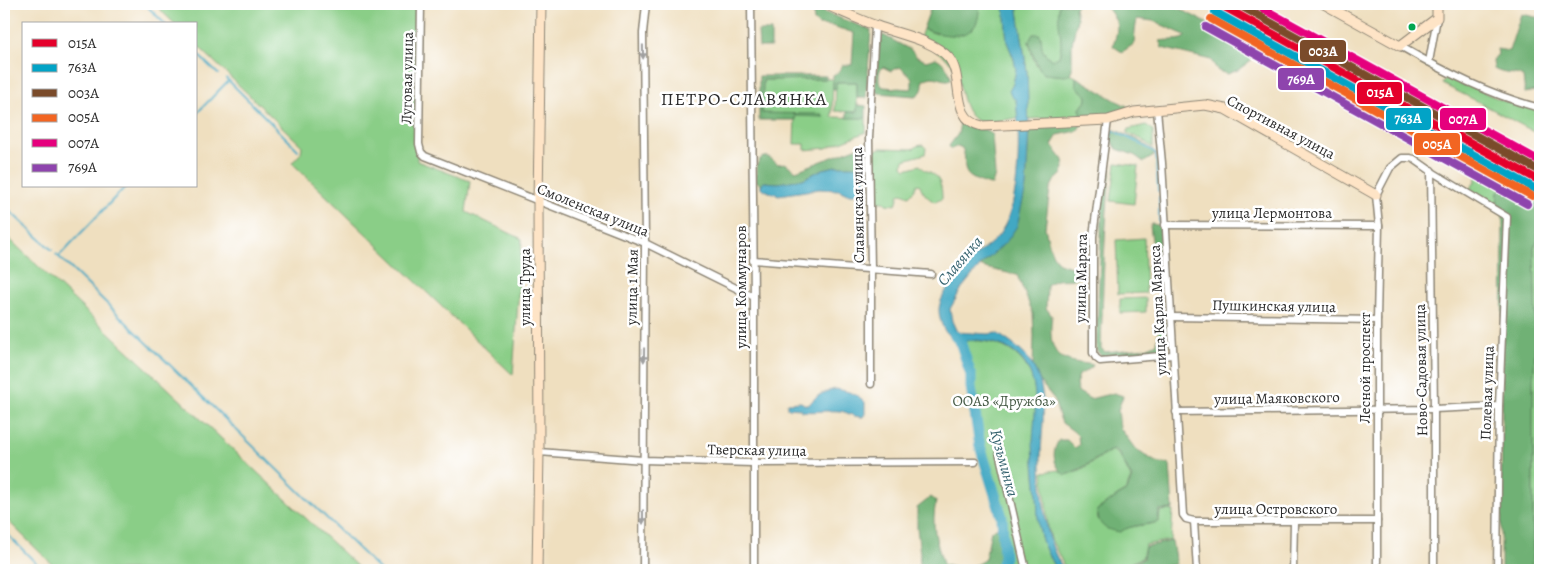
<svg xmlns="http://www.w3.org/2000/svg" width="1544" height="574" font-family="Alegreya,serif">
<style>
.green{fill:#8ace87;stroke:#5a7c59}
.forest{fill:#6fb174;stroke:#4d6e50;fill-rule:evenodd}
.water{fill:#43a8c3;stroke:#376a77}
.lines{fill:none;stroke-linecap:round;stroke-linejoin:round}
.stream{stroke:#43a8c3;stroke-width:2}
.river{stroke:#43a8c3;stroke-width:11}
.street-casing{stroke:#8d8575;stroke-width:9}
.secondary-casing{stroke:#8d8575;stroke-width:11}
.street{stroke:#fff;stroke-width:6}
.secondary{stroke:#fee4c6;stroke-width:9}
.rail{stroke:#2b2b2b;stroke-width:2;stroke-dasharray:8 4;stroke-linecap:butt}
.rail-1-casing{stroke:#fff;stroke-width:11}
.rail-2-casing{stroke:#fff;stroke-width:11}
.rail-3-casing{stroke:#fff;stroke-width:11}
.rail-4-casing{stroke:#fff;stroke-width:11}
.rail-5-casing{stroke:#fff;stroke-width:11}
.rail-6-casing{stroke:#fff;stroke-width:11}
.rail-1{stroke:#e4002b;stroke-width:8}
.rail-2{stroke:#02a3c6;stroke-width:8}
.rail-3{stroke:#7a4b2a;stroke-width:8}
.rail-4{stroke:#f26522;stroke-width:8}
.rail-5{stroke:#e5007d;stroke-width:8}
.rail-6{stroke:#8e44ad;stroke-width:8}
.oneway{fill:#a0a0a0}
.bus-dot{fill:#00a651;stroke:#fff;stroke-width:2}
.labels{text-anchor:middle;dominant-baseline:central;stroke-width:5;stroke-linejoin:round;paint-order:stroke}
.street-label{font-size:15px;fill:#2b2b2b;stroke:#fff}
.park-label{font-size:15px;fill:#485c47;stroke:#fff}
.water-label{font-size:16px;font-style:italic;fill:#36636f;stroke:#fff}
.quarter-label{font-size:18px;letter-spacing:1px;fill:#2b2b2b;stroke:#fff}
.line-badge{stroke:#fff;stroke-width:2}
.badge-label{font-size:14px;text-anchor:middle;font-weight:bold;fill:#fff}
</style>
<rect width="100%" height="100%" fill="#fff"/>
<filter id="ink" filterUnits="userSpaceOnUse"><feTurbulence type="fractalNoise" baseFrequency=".02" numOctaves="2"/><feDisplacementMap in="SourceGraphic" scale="10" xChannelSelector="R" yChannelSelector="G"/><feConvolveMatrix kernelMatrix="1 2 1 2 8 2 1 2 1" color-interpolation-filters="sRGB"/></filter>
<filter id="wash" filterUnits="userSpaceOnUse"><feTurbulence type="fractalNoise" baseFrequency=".0096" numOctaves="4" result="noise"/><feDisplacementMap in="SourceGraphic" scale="20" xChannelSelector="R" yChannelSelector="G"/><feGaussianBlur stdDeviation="1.12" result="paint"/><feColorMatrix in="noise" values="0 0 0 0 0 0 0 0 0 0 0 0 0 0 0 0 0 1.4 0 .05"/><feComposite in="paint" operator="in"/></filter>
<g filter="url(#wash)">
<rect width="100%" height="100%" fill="#efdfbf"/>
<g class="green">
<path d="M154,4H418L417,161L470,181L466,212L522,239L513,375L292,163L301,153L302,146L196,44V24H175Z"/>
<path d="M981,4H1004L1007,42L1014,59L1016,70L1013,84L1010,91L1011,96L1016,100L1018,118C1007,119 993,123 982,122C961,119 960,83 957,67L920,38L923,29L937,34L980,6Z"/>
<path d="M1017,4H1060L1059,8L1062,43L1059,57L1052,60C1042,52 1041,50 1041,37L1033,34L1029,42C1031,49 1033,62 1039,68C1047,75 1060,77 1070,74L1076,77V86L1087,96V99L1080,109L1083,117L1028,119L1027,72Z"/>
<path d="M1447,77L1464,86L1465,84L1506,102L1540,111V135L1477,101L1442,84Z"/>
<path d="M833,79L832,117L866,118V132L826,148L805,150V144H794L795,116L762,113L763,80Z"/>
<path d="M836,82H857V112L835,111Z"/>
<path d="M1146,125L1153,130V148L1141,139L1127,133L1129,129Z"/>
<path d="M1435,135L1540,191V201L1517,189L1498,192L1497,208L1469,190L1475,182L1478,169L1431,142Z"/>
<path d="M923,145L926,148L925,154L904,160L903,166L906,169L920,165C924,170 925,170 930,172C941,178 942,188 942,199L935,202C928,199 922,192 920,185L917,184L914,191L909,196L902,193L899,194L896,205L886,204L885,202H876V185L874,179V151L880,148L911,149L915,148L917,146Z"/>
<path d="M1116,163L1138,166L1134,204L1111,201Z"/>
<path d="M4,234L361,570H58L4,517Z"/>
<path d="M1144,238L1146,293L1118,294L1116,240Z"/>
<path d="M1540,240V570H1531L1533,549V384L1536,336L1534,247L1537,242Z"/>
<path d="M1146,298V312L1120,313V299Z"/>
<path d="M960,341C1004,337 1036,357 1036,405C1036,424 1032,443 1034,462C1034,475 1037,488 1038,501C1038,511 1038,522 1040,531C1042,545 1050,558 1056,570H1000L1004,557L1002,517L980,446L971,387V375Z"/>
<path d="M1112,450L1120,456L1131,478L1126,490L1097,510L1098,519L1119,531C1132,525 1145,526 1159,522L1160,511L1173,510L1171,540L1145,545L1142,558L1124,565L1121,570H1066L1051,539L1048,527L1043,472L1059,470L1066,475L1080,470Z"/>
</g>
<g class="forest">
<path d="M932,4H980C979,10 979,18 976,24C966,42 938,34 923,29Z"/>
<path d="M1060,4H1078L1075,7L1077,19L1072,44V69L1070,74L1065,76L1044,74C1036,65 1032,54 1029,41L1033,34H1040C1044,48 1038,49 1052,60L1059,57C1065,38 1055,22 1060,4Z"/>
<path d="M1104,4H1171L1255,49L1250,61L1238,70L1227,74L1218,71L1211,60L1162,48L1160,41C1169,39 1180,42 1187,36L1153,21L1137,19L1135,31L1134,44L1122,52L1113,46C1120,24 1118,21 1104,4Z"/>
<path d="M816,9L871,30L866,98H857V82H836V89H833V75L838,73L842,65H852L854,33L832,26L819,25L814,21L813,11Z"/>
<path d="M1521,14L1540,18V90L1525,93L1523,77C1513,71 1506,76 1494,69L1493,60L1498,54L1497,49L1509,51Z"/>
<path d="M758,31H771V47H759Z"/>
<path d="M883,35L911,50L917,57L926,61L936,58C945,63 948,68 951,78L950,80C937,81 937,73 923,80C923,88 923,93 915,96L878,93L875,91L880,39ZM883,67L891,71L900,67L912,78V88L910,89L883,87L879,82C879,77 878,70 883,67Z"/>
<path d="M759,76H826V79L763,80L762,113L822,114L824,117L795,116V120H759Z"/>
<path d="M1076,77L1115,100L1127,106V110L1106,115L1083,117L1080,109L1087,99V96L1076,86Z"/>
<path d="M857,105L866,106V118H847V112H857Z"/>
<path d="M962,122L970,126L986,130L992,135L995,175L992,185C986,185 981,182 976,180C958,172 969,162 962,148L958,146L951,149L949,146L958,134L960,123Z"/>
<path d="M1082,124L1077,131L1058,135L1052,145L1063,160L1064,168L1061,175L1054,181L1050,189L1045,228L1050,248L1053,255L1059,263L1077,269L1084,268L1085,274C1082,275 1080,277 1077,278C1065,282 1058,276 1047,285L1046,308L1052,316C1050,330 1049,353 1065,359C1073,363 1084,363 1093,365L1091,368L1079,375L1076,384L1077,391L1090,399L1114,393L1123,396L1118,410L1120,428L1136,450L1156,462L1170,465L1173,509L1159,510L1158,522C1144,526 1132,524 1120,532C1104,529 1099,527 1097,510L1127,490L1132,478L1120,455L1113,449L1080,469L1065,475C1053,465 1051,453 1059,440H1067L1075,448L1079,445L1078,436L1073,431L1062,423L1058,413L1054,399L1041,383L1033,366L1034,336L1033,313L1017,275L985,268L980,266L1007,241L1026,187L1029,128Z"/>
<path d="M1113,129L1138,140L1153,150L1154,156L1144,162L1134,155L1117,149L1111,140Z"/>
<path d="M861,146H864L866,149V177L863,170L853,166H836L823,169L803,179L778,183L764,182L761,185L756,181C757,174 755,155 767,157C771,157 774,162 778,164L785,163L796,171Z"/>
<path d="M1109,164L1111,168C1104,228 1103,288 1101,348L1105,352L1146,348L1157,343L1159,328L1164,323L1167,324L1168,345L1163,350L1154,352L1102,357L1096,350L1102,208L1105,167Z"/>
<path d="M1504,185L1517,189L1540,201V240L1537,242L1534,247L1536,336L1533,384V549L1531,570H1501L1503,211L1497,208L1498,192Z"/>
<path d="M1152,224L1158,225L1161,233L1164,286L1160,289H1154L1153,286L1152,240L1150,226Z"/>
<path d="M931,497L936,501C931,527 936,539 943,564C958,570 972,569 985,559L991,531L998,527L1003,531L1004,557L1000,570H916L919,569L920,554L917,528V508Z"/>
<path d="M1172,541L1176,564L1149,570H1123L1125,566L1143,559L1145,547Z"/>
</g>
<g class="water">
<path d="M1004,4H1017L1027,72L1029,128L1026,187L1017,226L1007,241L980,266L962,288L950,309L952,321L957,332L988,334L997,333C1011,343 1025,351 1033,366C1050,395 1041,428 1041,459C1041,481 1044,519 1050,539C1053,550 1058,560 1064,570H1056C1050,558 1042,545 1040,532C1037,521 1038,509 1037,498C1036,479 1033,460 1033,441C1034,416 1040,391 1027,367C1016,348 995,341 975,340C970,340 965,342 960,341C945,339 939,322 939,309C940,293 963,267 975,256C984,248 996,241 1002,230C1021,201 1020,134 1016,100L1011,96L1009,91L1013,84L1016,70L1014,59L1007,42Z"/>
<path d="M836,166H853L863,169L866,177L865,192L854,194H847L839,190L819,189L779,195L769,192L761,188V185L764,182L778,183L803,179L823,169Z"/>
<path d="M835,389C848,391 856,393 865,402V414L863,417C851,417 849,412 839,411C826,410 814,413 801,411V409L787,408V403L801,402L804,404L809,405C815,395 825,392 835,389Z"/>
</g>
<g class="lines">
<g class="stream">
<path d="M145,4L165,24"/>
<path d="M196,53L218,74"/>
<path d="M226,78L298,150"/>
<path d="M1344,91L1432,139"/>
<path d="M196,114L228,81"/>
<path d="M1108,163L1111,131H1114L1137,142L1156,153L1158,191"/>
<path d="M1159,197V223"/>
<path d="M4,206L52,250"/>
<path d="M56,254L380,570"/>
<path d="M59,256L126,186"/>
<path d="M4,531L43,570"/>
</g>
<path class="river" d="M955,336L960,341L971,375V387L980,446L1002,517L1004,557L1000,570"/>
</g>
</g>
<g filter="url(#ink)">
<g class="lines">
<g class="street-casing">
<g id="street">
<path d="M421,4L419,144L421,152L425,156L645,243L754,297"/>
<path d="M751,4L754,297V570"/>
<path d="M1400,46C1445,72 1490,95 1540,108"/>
<path d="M1429,62L1437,18"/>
<path d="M1157,110L1162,163L1183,515L1186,519L1194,521H1377"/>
<path d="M1108,120L1093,236V353L1096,358L1100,361L1173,355"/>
<path d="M1431,170L1434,409V570"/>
<path d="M1165,225L1379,226"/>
<path d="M753,260L931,274"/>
<path d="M1171,317L1377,320"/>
<path d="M871,384V270L869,138L875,26"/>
<path d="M1176,412L1434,409L1499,406"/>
<path d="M539,452L643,460L753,463L975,462"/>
<path d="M999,452L1026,570"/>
<path d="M1194,521L1197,570"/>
<path d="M643,570L645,243L643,33L646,4"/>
<path d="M1293,570L1294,522"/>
<path d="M1377,570V320L1379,226L1376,195L1390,168L1402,158H1410L1414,159L1434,173L1507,217L1499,406L1497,570"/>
</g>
</g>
<g class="secondary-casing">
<g id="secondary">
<path d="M824,4C841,11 859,20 877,26C898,34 934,40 949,58C965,78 949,119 982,126L1108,120L1134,112L1205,105L1225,109L1376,195"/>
<path d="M1324,4L1400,46L1437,18V4"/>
<path d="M537,570L539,452L538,201L541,4"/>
</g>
</g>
<use href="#street" class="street"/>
<use href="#secondary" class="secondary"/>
<path class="rail" d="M1242,4L1540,169"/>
<g class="rail-1-casing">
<path id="rail-1" d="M1219,4L1540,181"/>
</g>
<g class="rail-2-casing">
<path id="rail-2" d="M1215,12L1536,189"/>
</g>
<g class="rail-3-casing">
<path id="rail-3" d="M1237,4L1540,171"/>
</g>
<g class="rail-4-casing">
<path id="rail-4" d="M1211,19L1532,196"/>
</g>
<g class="rail-5-casing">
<path id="rail-5" d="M1255,4L1540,161"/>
</g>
<g class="rail-6-casing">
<path id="rail-6" d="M1206,27L1527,204"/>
</g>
<use href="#rail-1" class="rail-1"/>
<use href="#rail-2" class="rail-2"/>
<use href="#rail-3" class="rail-3"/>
<use href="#rail-4" class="rail-4"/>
<use href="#rail-5" class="rail-5"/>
<use href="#rail-6" class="rail-6"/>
</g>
<defs><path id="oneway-solid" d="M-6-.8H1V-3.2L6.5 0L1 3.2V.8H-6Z" transform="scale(1.25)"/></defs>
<g class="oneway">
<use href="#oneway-solid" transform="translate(643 52) rotate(89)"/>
<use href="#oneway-solid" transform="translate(644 355) rotate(91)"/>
<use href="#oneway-solid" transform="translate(643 517) rotate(90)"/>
</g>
</g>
<circle class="bus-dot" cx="1412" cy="27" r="4.5"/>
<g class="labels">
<g class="street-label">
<text transform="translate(407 78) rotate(-89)">Луговая улица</text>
<text transform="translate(1281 127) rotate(28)">Спортивная улица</text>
<text transform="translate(858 205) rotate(-91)">Славянская улица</text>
<text transform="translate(593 210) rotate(22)">Смоленская улица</text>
<text x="1272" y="213">улица Лермонтова</text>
<text transform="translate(1081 278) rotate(-89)">улица Марата</text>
<text transform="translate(525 287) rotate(-90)">улица Труда</text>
<text transform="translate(632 287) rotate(-89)">улица 1 Мая</text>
<text transform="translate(741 287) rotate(-90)">улица Коммунаров</text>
<text transform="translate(1274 306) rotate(1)">Пушкинская улица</text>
<text transform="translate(1158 310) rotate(-93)">улица Карла Маркса</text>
<text transform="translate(1365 368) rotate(-90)">Лесной проспект</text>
<text transform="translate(1421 370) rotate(-91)">Ново-Садовая улица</text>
<text transform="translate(1487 393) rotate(-88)">Полевая улица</text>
<text transform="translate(1277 398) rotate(-1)">улица Маяковского</text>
<text transform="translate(757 450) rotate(1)">Тверская улица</text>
<text x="1276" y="509">улица Островского</text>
</g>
<g class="park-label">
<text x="1004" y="401">ООАЗ «Дружба»</text>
</g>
<g class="water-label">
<text transform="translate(960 261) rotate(-49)">Славянка</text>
<text transform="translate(1004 463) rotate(75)">Кузьминка</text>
</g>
<g class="quarter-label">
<text x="744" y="99">ПЕТРО-СЛАВЯНКА</text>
</g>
</g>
<g class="line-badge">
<rect x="1299" y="39" width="48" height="24" rx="5" fill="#7a4b2a"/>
<rect x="1277" y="67" width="48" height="24" rx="5" fill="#8e44ad"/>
<rect x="1356" y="81" width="47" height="24" rx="5" fill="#e4002b"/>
<rect x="1385" y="107" width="47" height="24" rx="5" fill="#02a3c6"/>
<rect x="1439" y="107" width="48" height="24" rx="5" fill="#e5007d"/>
<rect x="1413" y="132" width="48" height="24" rx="5" fill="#f26522"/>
</g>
<g class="badge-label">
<text x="1323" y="56">003А</text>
<text x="1301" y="84">769А</text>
<text x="1380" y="97">015А</text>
<text x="1408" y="123">763А</text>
<text x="1463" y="124">007А</text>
<text x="1437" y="149">005А</text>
</g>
<rect width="1544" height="574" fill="none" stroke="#fff" stroke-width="20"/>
<rect x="22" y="22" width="175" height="165" fill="#ffffff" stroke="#aaaaaa"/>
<rect x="32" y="39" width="25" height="8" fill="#e4002b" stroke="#aaaaaa"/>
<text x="68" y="48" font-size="15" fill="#2b2b2b">015А</text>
<rect x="32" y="64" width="25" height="8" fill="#02a3c6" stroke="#aaaaaa"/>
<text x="68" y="72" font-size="15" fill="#2b2b2b">763А</text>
<rect x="32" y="89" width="25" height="8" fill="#7a4b2a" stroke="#aaaaaa"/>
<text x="68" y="98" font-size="15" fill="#2b2b2b">003А</text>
<rect x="32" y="114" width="25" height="8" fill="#f26522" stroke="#aaaaaa"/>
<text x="68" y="122" font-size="15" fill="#2b2b2b">005А</text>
<rect x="32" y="139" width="25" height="8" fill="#e5007d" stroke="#aaaaaa"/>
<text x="68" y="148" font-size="15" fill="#2b2b2b">007А</text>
<rect x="32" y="164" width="25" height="8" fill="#8e44ad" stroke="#aaaaaa"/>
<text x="68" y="172" font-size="15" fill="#2b2b2b">769А</text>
</svg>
